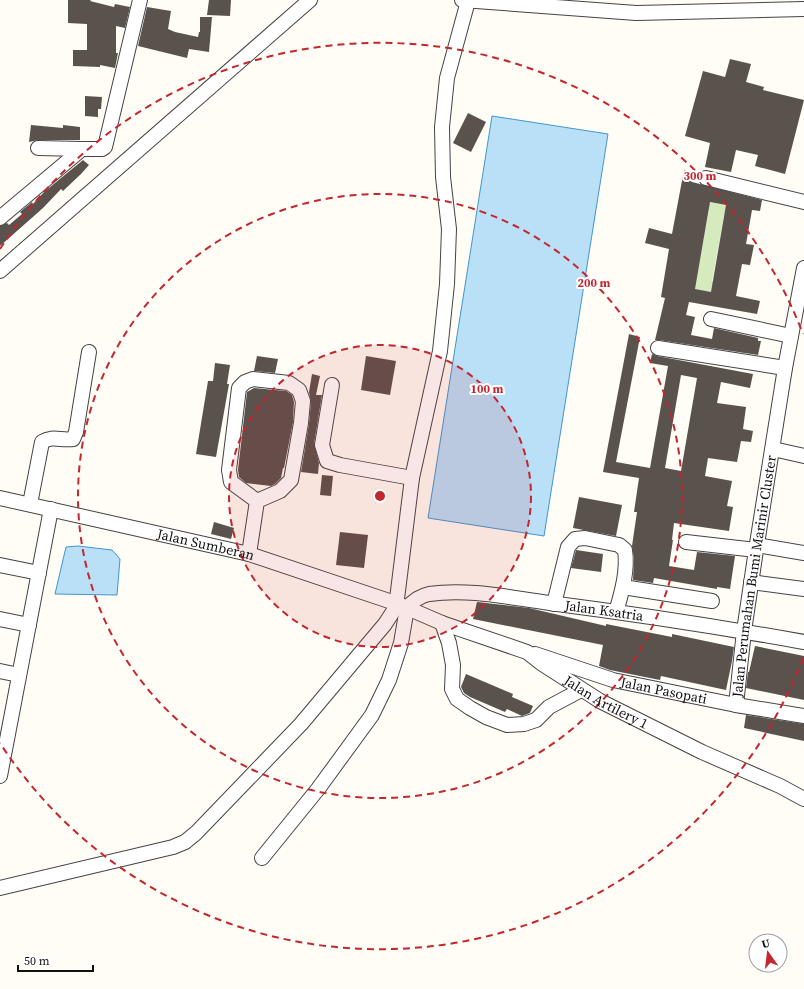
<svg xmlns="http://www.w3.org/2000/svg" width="804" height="989" font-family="'Source Serif 4',serif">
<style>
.green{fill:#d5ebbd}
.water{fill:#b9e0f7;stroke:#3f96cf}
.building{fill:#5a524d;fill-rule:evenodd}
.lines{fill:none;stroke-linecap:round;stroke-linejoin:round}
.minor-casing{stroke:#444;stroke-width:16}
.minor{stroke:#fff;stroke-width:14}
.ring{fill:none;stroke:#c4262e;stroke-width:2;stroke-dasharray:7 5}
.labels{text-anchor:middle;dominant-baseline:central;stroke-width:4;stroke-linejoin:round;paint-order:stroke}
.street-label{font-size:14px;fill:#111;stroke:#fff}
.centre{fill:#c4262e;stroke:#fff;stroke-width:2}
.ring-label{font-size:12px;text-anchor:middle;font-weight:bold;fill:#c4262e;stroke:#fff;stroke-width:4;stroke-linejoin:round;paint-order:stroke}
</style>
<rect width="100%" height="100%" fill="#fffdf5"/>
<path class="green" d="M704,201L737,207L724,215L712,281L723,284L721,294L675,286L696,280L709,210L693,207Z"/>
<g class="water">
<path d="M492,116L608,134L544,536L428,518Z"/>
<path d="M78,546L112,550L120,559L117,595L55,594L66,547Z"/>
</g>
<g class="building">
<path d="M68,0H91L90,1L114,7L115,4L130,7L125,28L116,26V53H118L115,68L100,65V67L73,66V50H87V24L68,23Z"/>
<path d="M209,0H231L230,16L207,15Z"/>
<path d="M147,7L171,11L168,29L175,32L198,37L199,32H200V17H212L209,52L189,49L187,58L138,46Z"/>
<path d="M730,59L751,64L746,82L764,87L763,90L804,100L785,174L755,166L758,155L736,150L731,172L705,167L710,143L685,136L703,71L725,77Z"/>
<path d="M85,96L102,97L101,109H98V117L85,116Z"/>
<path d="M468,113L486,122L471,152L453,143Z"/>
<path d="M31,125L63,128V125L80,127V140H38L29,142Z"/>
<path d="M83,160L89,165L81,174L63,191L61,189L43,208L0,246V226L7,223L9,225L22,214L20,212L32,202L33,204L44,192Z"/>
<path d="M684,170L694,172L692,182L762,200L760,211L752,210L746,244L754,245L750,265L742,264L736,296L760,301L757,314L689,302L686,315L695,317L691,335L712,339L714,328L758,338V341H761L758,355L659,340H655L665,298L661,297L669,249L645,243L649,228L672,234ZM710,202L726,205L711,292L695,289Z"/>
<path d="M629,334L640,337L616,462L650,468L668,366L650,363L652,354L657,356L753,374L750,388L721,382L717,403L746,407L743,429L753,431L751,442L741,441L737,462L708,458L705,476L732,481L727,506L733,507L729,531L674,523L672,540H673L669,566L694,570L697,552L735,556L730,589L717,587V589L654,578L653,583L633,580L634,558L632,546L637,512H634L639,478L603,472ZM681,375L697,378L681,471L665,468Z"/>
<path d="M257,356L278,359L275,373L254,371Z"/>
<path d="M366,356L396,361L390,395L361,390Z"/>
<path d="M215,363L230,365L227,384H229L216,457L196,454L208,381H213Z"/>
<path d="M312,374L320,376L316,395H322L314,444L319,463L318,474L301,472L309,424L311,402L309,392Z"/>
<path d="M254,388L286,391L292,395L294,402L293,422L284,468H283L281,478L275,484L271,486L246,483L239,477L238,470L247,392Z"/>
<path d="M322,475L333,476L331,496L320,495Z"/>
<path d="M579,497L622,505L616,536L573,528Z"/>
<path d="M214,522L234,528L231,539L211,534Z"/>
<path d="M340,532L368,535L364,568L336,565Z"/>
<path d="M576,550L603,554L601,572L571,568Z"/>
<path d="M477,602L529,608L606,626V624L672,637V634L734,647L732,661L726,690L661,676L660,680L610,670L599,666L603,645L473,619Z"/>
<path d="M755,646L804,656V700L746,688L748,672H749Z"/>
<path d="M466,674L513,694L512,697L533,706L530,713L522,716L507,709L505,712L470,697L464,693L461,687Z"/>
<path d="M746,715L804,724V741L744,728Z"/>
</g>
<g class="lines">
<g class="minor-casing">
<g id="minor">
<path d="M462,0L636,13L804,9"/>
<path d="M38,148L82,149"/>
<path d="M706,178L804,202"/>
<path d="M0,218L82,149H102L105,147L140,0"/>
<path d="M0,271L310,0"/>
<path d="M711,319L791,336"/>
<path d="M658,348L785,368"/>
<path d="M332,385L322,445L327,461L340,465L412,478"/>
<path d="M773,449L804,456"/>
<path id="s1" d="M0,498L249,554L398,604L442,623L527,652L541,663L600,701L702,752L780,786L804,799"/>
<path d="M30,504L42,442C53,435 61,441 73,439L76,432L89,352"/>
<path d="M686,542L756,550"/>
<path d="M757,545L804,553"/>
<path d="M249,554L257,501L231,482L229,470L239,388L245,382L253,379L289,383L299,390L303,401L301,423L291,480L280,491L257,501"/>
<path d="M0,565L39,573"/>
<path d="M751,582L804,589"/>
<path d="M623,587L712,601"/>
<path d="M554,604L568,547L575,539L585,538L619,545L625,550C628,570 622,592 616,612"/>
<path id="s2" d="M407,608C413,601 419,596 429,594C469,588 511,598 550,603C635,614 720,627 804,642"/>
<path d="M0,619L29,625"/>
<path d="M442,623L449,643L453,665L452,689L457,699L470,708L486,717L507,725L524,724L536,720L549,707L581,690"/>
<path id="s3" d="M535,654L613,680L736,705L804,716"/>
<path d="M0,671L19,675"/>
<path id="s4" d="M736,705L744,631L756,550L785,368L804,268"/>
<path d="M0,776L51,509"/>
<path d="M262,858L318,789L372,715L389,680L401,643L407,608"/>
<path d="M0,888L173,847L185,842L196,833L301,724L385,624L396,607L412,478L440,351L447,284L449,229L443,177L442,127L447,78L468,1"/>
</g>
</g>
<use href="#minor" class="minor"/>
</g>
<circle cx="380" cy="496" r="151" fill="#c4262e" fill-opacity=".12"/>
<g class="ring">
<circle cx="380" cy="496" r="151"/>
<circle cx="380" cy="496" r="302"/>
<path d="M803 658A453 453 0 0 1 0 743M0 249A453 453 0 0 1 803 334"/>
</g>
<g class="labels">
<g class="street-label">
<text stroke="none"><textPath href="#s1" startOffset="211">Jalan Sumberan</textPath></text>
<text stroke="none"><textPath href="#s4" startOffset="130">Jalan Perumahan Bumi Marinir Cluster</textPath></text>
<text stroke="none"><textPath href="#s2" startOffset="203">Jalan Ksatria</textPath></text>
<text stroke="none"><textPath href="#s3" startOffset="134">Jalan Pasopati</textPath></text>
<text stroke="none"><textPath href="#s1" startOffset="644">Jalan Artilery 1</textPath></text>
</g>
</g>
<circle cx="380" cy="496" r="6" class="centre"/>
<g class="ring-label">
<text x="700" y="180">300 m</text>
<text x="594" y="287">200 m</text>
<text x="487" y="393">100 m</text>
</g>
<g transform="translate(768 953) rotate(346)"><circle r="19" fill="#ffffff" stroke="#a0a0a0"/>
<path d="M0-3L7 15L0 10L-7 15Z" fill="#c4262e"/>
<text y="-6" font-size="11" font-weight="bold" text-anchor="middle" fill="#111111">U</text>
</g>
<path d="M18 965v6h75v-6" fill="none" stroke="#111111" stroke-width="2"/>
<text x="24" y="965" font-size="12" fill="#111111" stroke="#ffffff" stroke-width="3" paint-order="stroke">50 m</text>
</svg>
